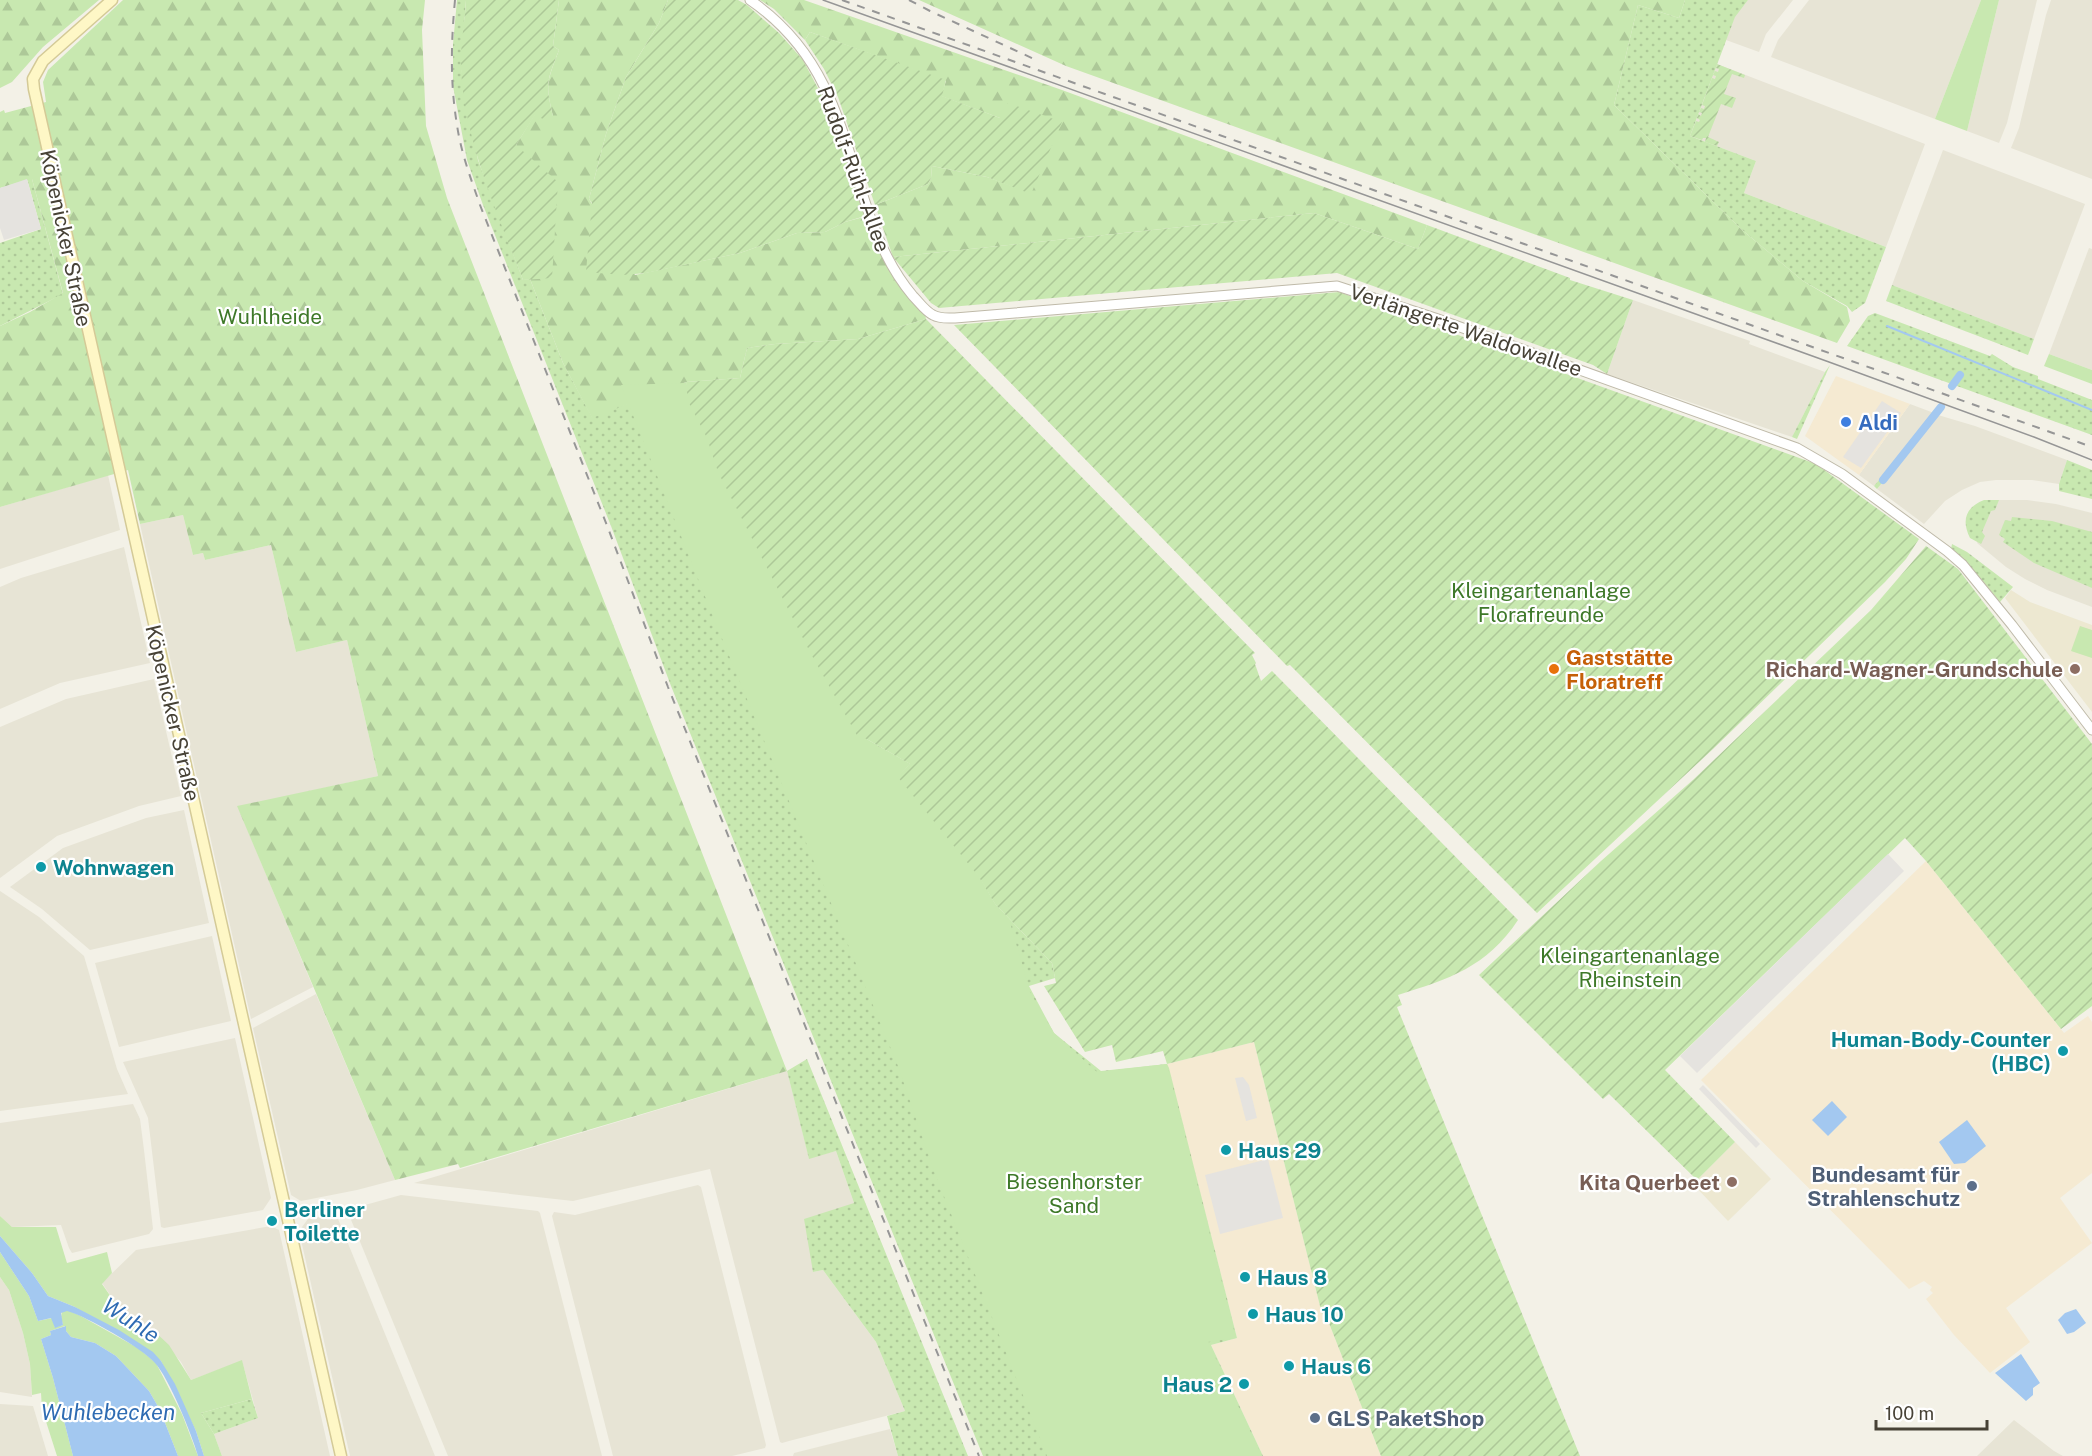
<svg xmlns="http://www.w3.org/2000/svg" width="2092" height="1456" font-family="'Public Sans',sans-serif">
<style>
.residential{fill:#e7e4d5}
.commercial{fill:#f5ead2}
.education{fill:#ede8d1}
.grass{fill:url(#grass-dots)}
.forest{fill:url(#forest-firs)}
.park{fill:#c8e8b0}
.garden{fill:url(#garden-furrows)}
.parking{fill:#e5e3df}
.water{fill:#a3c8f0}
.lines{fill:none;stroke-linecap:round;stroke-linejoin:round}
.stream{stroke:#a3c8f0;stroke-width:2}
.canal{stroke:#a3c8f0;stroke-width:8}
.tertiary-casing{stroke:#bfbaa9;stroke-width:11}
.secondary-casing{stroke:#d4ca97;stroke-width:13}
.tertiary{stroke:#fff;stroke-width:9}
.secondary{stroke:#fef7c6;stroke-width:10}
.tram{stroke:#969696;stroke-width:1.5}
.rail{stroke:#969696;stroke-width:2;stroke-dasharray:8 8;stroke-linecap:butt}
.shop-dot{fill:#3f7fe0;stroke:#fff;stroke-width:2}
.food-dot{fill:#e8710a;stroke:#fff;stroke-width:2}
.education-dot{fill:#8d6e63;stroke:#fff;stroke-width:2}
.culture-dot{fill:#0f9aa8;stroke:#fff;stroke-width:2}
.service-dot{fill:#5c6f8a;stroke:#fff;stroke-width:2}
.labels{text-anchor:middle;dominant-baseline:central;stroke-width:4.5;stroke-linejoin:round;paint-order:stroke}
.street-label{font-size:21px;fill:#474236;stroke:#fff}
.park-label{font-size:21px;fill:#3e7929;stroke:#fff}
.shop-label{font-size:21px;font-weight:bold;fill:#366cbe;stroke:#fff;text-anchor:start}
.food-label{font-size:21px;font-weight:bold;fill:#c56008;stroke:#fff;text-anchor:start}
.education-label{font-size:21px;font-weight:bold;fill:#785e54;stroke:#fff;text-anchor:end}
.culture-label{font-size:21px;font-weight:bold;fill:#0d838f;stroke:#fff;text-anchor:start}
.service-label{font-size:21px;font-weight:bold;fill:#4e5e75;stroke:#fff;text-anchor:end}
.water-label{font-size:22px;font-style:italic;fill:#2f6cb3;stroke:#fff}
</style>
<defs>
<pattern id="grass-dots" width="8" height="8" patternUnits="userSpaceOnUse" patternTransform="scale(1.5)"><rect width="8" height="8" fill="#c8e8b0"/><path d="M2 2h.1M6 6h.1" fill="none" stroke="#adc898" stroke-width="1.8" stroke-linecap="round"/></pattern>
<pattern id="forest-firs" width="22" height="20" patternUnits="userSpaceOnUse" patternTransform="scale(1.5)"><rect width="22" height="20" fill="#c8e8b0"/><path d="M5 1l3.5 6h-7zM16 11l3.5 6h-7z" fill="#adc898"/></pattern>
<pattern id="garden-furrows" width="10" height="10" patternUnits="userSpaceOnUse" patternTransform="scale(1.5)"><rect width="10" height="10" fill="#c8e8b0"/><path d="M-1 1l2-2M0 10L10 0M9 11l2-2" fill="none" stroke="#adc898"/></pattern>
</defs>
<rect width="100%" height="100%" fill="#f3f1e7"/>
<g class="residential">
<path d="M1748,0H1793L1766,34L1759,52L1726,40L1735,16Z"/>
<path d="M1809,0H1981L1935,119L1771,57L1778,40Z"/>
<path d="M1999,0H2037L2007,123L1999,143L1967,131Z"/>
<path d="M2051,0H2092V179L2011,148L2019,128L2046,15Z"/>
<path d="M1717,64L1925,144L1886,247L1744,193L1756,161L1690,136Z"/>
<path d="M1943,150L2085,204L2034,339L1892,285Z"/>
<path d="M2089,248L2092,249V370L2049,354Z"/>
<path d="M1633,300L1750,341L1749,344L1825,372L1792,437L1607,374Z"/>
<path d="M1910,404L1934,413L1874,486L1859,475Z"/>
<path d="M1938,415L1975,426L2067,460L2059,484L2032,480H1996L1980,482L1962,490L1945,501L1924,524L1877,489Z"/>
<path d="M108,475L120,530L0,569V507Z"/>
<path d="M1993,500H2027L2056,504L2092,513V607L2047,590L2025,579L2006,567L1977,543Z"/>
<path d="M183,515L193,555L203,553L205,560L271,545L296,652L347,640L378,776L238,807L313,987L251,1019L140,524Z"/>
<path d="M124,547L150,663L60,683L0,709V587L21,578Z"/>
<path d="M154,679L181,796L139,806L57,836L0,878V727L66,699Z"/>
<path d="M184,810L209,923L90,950L42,909L10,887L63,848L146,818Z"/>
<path d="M0,891L39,917L84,956L117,1069L128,1094L0,1111Z"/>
<path d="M212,936L231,1021L119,1047L95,963Z"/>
<path d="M316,994L395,1180L357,1190L301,1201L291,1195L253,1028Z"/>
<path d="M235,1038L271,1198L263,1210L164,1228L161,1227L148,1118L123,1062Z"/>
<path d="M787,1071L809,1158L836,1151L854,1203L813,1272L823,1270L876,1342L905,1411L789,1441L782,1443L780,1442L710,1169L573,1201L414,1183Z"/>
<path d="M133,1104L140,1119L144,1150L153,1229L149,1234L72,1253L69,1248L61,1225L12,1227L0,1216V1123Z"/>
<path d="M698,1185L701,1187L766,1445L765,1448L732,1456H613L552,1216L554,1212L575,1215Z"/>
<path d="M401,1195L538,1211L540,1213L602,1456H448L347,1210Z"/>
<path d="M330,1215L338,1219L435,1456H350L299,1231L308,1219Z"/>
<path d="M271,1226L279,1230L330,1456H222L214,1434L258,1418L242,1361L191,1380L181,1362L154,1331L123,1314L102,1283L136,1250Z"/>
<path d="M0,1277L9,1290L23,1333L30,1364L32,1397L0,1392Z"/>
<path d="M0,1404L33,1406L48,1456H0Z"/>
<path d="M2014,1420L2054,1451L2063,1456H1977Z"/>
<path d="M890,1429L898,1456H793L794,1453Z"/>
</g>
<g class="commercial">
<path d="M1836,376L1910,404L1859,475L1805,436Z"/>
<path d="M1926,861L2064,1033L2088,1016L2092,1022V1173L2060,1198L2092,1243L2006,1308L2030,1342L1990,1373L1954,1335L1926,1299L1933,1293L1930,1290L1932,1287L1924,1281L1909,1289L1701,1080Z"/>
<path d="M1254,1042L1322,1314L1327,1318L1381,1456H1263L1211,1345L1237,1338L1167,1064Z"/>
</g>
<g class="education">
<path d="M2011,590L2030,602L2092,625V712L2005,598Z"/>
<path d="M1735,1142L1771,1179L1728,1221L1693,1184Z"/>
</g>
<g class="grass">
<path d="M457,0H466L461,68L478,160L523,280L530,279L563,363L592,417L686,382L688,401L863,737L910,764L898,775L979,877L995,904L1052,963L1055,978L1029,986L1054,1033L1101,1071L1167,1064L1169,1068L1237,1338L1211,1345L1263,1456H983L671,686L611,526L483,205L467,160L453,86V44Z"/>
<path d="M1685,0H1748L1735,17L1690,136L1756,161L1744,193L1886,247L1865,303L1852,312L1847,306L1803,281L1741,229L1614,105L1638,5L1679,18Z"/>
<path d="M27,179H32L63,294L0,326V243L41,229Z"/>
<path d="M1892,285L2034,339L2028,355L1886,301Z"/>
<path d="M1875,313L1990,356L1992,354L2013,367L2038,376V379L2092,400V435L1847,346L1868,316Z"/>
<path d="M1830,365L1797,439L1792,437L1825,372Z"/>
<path d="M1934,413L1938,415L1877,489L1874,486Z"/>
<path d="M2067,460L2092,470V499L2059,491V484Z"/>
<path d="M1984,500H1999L1995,510L1991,511L1982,532L1985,536L1981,544L1970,538C1961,520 1966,507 1984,500Z"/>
<path d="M2012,517L2052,521L2092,532V588L2034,563L2003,542L2005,539L1999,535L2005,520L2011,521Z"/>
<path d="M1952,544L1967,552L2013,587L2000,602L1977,574L1951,549Z"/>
<path d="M807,1059L968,1456H898L887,1416L905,1411L876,1342L823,1270L813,1272L804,1219L854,1203L836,1151L809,1159L787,1071Z"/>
<path d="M252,1399L258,1418L214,1434L201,1413Z"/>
</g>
<g class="forest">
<path d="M0,0H99L43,47L12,82L0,88Z"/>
<path d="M123,0H425L422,30L426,126L447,198L787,1071L460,1168L458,1164L395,1180L237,806L378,776L347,640L296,652L271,545L205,560L203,553L193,555L183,515L140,524L128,470L0,507V326L30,312L63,293L32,179L0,188V112L4,110L5,113L46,102L43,82L48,70Z"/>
<path d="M559,0H668L659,23L626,77L606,134L589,199L635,275L740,253L797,233L825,232L845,222L867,216C882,260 894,279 925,314L926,319L858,339L775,344L747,348L740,378L686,382L592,418L563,363L530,279L552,277L516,145L535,114L553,116C545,83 547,82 559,50L553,46Z"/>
<path d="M760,0H804L1062,90L1427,225L1418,249L1314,213L893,257L875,205L928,184L931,178L932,166L987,177L1031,193L1000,118L941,96L946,81L810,32L805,40L774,9Z"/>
<path d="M919,0H1685L1679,18L1638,5L1614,105L1741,229L1803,281L1847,307L1850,321L1837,343L1066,66Z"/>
</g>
<g class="park">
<path d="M1981,0H1999L1967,131L1935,119Z"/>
<path d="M2049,354L2092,370V384L2044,366Z"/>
<path d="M686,383L862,735L869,741L910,764L898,776L979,876L995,904L1009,919L1030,992L1054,1033L1097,1072L1167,1064L1236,1338L1208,1342L1262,1456H1047L934,1171L898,1066L714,619L621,385Z"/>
<path d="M2080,626L2092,630V658L2071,651Z"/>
<path d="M0,1216L12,1227H56L67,1263L107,1252L112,1273L102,1284L123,1314L154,1331L169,1345L191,1380L242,1360L252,1399L201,1413L214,1434L222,1456H204L196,1431L161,1361L75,1307L48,1296L32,1273L0,1236Z"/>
<path d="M0,1252L29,1296L38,1321L52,1318L55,1327L63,1325L61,1317L62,1311L67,1310L79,1315L138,1348L156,1363L182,1414L198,1456H178L160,1410L149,1391L116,1356L95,1343L71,1337L66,1331L65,1326L50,1331L51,1335L41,1339L53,1378L73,1456H57L42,1409L41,1393L32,1395L30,1364L23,1333L9,1290L0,1277Z"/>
</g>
<g class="garden">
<path d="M466,0H559L553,46L559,50C547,81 545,83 553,116L549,122L535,115L516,145L558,182L552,278L523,280C497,212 465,142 461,69C460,46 465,22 466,0Z"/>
<path d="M668,0H738L747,5L779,33L803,60L830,111L865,216L845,222L825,232L797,233L740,253L646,273L623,275L586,272L592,203L589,199L606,134L626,77L659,23Z"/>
<path d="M810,32L946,80L942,96L1000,118L1008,103L1062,122L1031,194L987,177L932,166L931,178L928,184L875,205L838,97L824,69L805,40Z"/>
<path d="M1717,64L1745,75L1744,78L1732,74L1724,94L1736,98L1732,108L1721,104L1708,137L1719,142L1717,146L1705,142L1706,138H1703L1702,140L1690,136L1696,121L1699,122L1700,120L1697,118L1698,114L1701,116L1702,113L1699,112L1701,108L1704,109L1705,106L1702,105L1712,78L1715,79L1716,76L1713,75L1715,71L1718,72L1719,69L1716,68Z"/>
<path d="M1314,213L1418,249L1427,225L1570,278V280L1633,300L1607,374L1593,365L1337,273L939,308L931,303L893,257Z"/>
<path d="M1339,292L1816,464L1919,539L1906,559L1885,582L1713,749L1537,913L1290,665L1287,666L954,325Z"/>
<path d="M926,319L1255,653L1252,655L1256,663L1255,664L1261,681L1272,671L1518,920C1487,967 1449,979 1398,995L1402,1005L1397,1007L1580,1456H1381L1327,1318L1322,1314L1254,1042L1167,1064L1163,1051L1116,1062L1112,1045L1085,1052L1044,986L1056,983L1052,963L995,904L979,877L897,776L910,764L863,737L859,739L811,654L718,472L707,438L688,401L686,382L740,378L747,348L775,344L858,339Z"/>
<path d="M1926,546L1958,569L2092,744V1006L2061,1029L1926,861L1905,838L1665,1070L1735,1142L1697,1180L1609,1094L1603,1099L1479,975L1601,861L1694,779L1871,610Z"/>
</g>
<g class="parking">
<path d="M27,179L41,229L4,240L0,228V188Z"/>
<path d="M1882,401L1901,413L1861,468L1843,457Z"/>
<path d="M1888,854L1904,871L1697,1073L1680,1056Z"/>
<path d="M1243,1077L1249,1085L1257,1118L1246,1121L1235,1078Z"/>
<path d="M1703,1085L1760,1144L1756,1148L1699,1089Z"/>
<path d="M1268,1159L1283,1218L1220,1234L1205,1175Z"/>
</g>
<g class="water">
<path d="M1832,1101L1847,1117L1828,1136L1812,1120Z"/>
<path d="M1967,1120L1986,1146L1965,1163L1954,1164L1939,1142Z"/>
<path d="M0,1236L32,1273L48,1296L75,1307L119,1330L153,1352L161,1361L175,1384L196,1431L204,1456H198C192,1435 169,1378 155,1363C142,1348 86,1316 67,1311L61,1313L63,1325L55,1328L51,1318L38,1321L29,1296L0,1252Z"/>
<path d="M2076,1309L2086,1323L2074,1332L2067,1334L2058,1320L2065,1313Z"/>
<path d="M66,1326V1331L71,1337L95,1343L116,1356L149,1391L160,1410L178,1456H73L53,1378L41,1339L51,1335L50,1331Z"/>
<path d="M2021,1354L2040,1383L2033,1388V1395L2026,1401L1995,1373Z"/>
</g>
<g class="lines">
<path class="stream" d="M1887,326L2092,410"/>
<g class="canal">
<path d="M1952,386L1960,375"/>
<path d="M1883,480L1941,407"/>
</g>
<g class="tertiary-casing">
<path id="tertiary" d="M750,0C782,22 807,51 824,86C858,154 863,237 913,296C919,302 925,311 933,315C940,319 947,318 955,318L1337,286L1435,318L1797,448L1842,474L1947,551L1963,565L2012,625L2092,730"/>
</g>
<g class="secondary-casing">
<path id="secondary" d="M112,0L43,61L33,79L34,89L341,1456"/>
</g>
<use href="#tertiary" class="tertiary"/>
<use href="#secondary" class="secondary"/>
<path class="tram" d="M823,0L1829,362L2034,437L2092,460"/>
<g class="rail">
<path d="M455,0C451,42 450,83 457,125C461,153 471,179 480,205L608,528L668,687L979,1456"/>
<path d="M842,0L2092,447"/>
<path d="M909,0L930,11L1034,59"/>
</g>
</g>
<circle class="shop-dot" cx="1846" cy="422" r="6"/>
<circle class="food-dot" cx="1554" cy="669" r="6"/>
<g class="education-dot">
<circle cx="2075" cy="669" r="6"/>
<circle cx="1732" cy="1182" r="6"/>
</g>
<g class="culture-dot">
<circle cx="41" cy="867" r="6"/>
<circle cx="2063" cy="1051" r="6"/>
<circle cx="1226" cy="1150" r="6"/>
<circle cx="272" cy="1221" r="6"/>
<circle cx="1245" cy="1277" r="6"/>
<circle cx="1253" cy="1314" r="6"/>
<circle cx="1289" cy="1366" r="6"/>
<circle cx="1244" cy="1384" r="6"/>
</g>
<g class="service-dot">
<circle cx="1972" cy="1186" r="6"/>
<circle cx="1315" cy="1418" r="6"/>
</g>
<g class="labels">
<g class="street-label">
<text transform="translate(854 169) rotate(70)">Rudolf-Rühl-Allee</text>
<text transform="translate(66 238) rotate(78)">Köpenicker Straße</text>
<text transform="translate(1466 330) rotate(19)">Verlängerte Waldowallee</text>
<text transform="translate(173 713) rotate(77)">Köpenicker Straße</text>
</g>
<g class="park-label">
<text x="270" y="316">Wuhlheide</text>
<text x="1541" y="590">Kleingartenanlage<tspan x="1541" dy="24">Florafreunde</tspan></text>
<text x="1630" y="955">Kleingartenanlage<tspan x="1630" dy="24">Rheinstein</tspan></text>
<text x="1074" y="1181">Biesenhorster<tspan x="1074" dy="24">Sand</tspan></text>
</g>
<g class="shop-label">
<text x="1858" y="422">Aldi</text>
</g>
<g class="food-label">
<text x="1566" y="657">Gaststätte<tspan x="1566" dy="24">Floratreff</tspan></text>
</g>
<g class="education-label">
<text x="2063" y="669">Richard-Wagner-Grundschule</text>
<text x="1720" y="1182">Kita Querbeet</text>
</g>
<g class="culture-label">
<text x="53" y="867">Wohnwagen</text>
<text x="2051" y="1039" text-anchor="end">Human-Body-Counter<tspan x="2051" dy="24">(HBC)</tspan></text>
<text x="1238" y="1150">Haus 29</text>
<text x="284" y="1209">Berliner<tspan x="284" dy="24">Toilette</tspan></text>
<text x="1257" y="1277">Haus 8</text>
<text x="1265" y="1314">Haus 10</text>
<text x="1301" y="1366">Haus 6</text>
<text x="1232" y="1384" text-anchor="end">Haus 2</text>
</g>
<g class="service-label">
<text x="1960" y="1174">Bundesamt für<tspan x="1960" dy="24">Strahlenschutz</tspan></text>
<text x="1327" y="1418" text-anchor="start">GLS PaketShop</text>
</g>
<g class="water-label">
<text transform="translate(131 1320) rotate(33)">Wuhle</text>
<text x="108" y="1412">Wuhlebecken</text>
</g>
</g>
<path d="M1876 1420v9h111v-9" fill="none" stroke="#474236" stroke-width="3"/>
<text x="1885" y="1420" font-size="18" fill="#474236" stroke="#ffffff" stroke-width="4.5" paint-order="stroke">100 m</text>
</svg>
